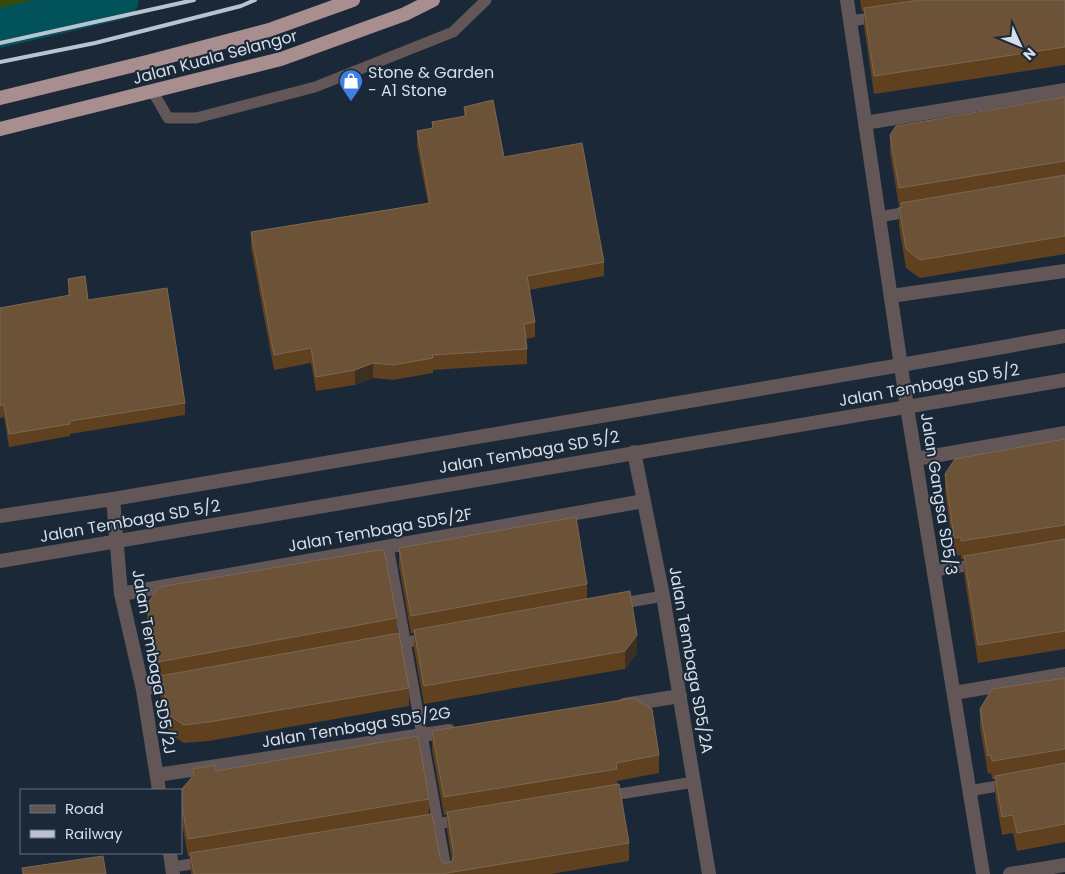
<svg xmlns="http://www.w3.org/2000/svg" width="1065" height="874" font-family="Poppins,sans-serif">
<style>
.green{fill:#344b0b}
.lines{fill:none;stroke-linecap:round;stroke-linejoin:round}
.river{stroke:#02525b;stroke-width:39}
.service{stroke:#625656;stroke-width:11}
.minor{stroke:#625656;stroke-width:14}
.trunk{stroke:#a88e8e;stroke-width:14}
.rail{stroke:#bac3cf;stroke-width:4}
.wall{fill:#5f4120}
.shaded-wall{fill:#3e3021}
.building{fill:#6c5236;stroke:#7c6852}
.labels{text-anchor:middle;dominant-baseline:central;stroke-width:4;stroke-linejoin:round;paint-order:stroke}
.street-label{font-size:16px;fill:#d6dee9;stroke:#1b2838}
.poi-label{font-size:16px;fill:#d6dee9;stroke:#1b2838;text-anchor:start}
</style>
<rect width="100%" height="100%" fill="#1b2838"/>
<path class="green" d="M0,0H57L0,13Z"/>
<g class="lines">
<path class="river" d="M0,28L119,0"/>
<g class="service">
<path d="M850,21L878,17"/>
<path d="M153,92L168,118H196L315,87L453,32L486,0"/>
<path d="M879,217L913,211"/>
<path d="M388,546L447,874"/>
<path d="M934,571L979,564"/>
<path d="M618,604L663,596"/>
<path d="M387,646L428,638"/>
<path d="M143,690L174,684"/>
<path d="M969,791L1009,784"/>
<path d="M607,796L694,782"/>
<path d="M419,827L460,820"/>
<path d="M172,867L204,862"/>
</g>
<g class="minor">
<path d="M847,0L907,407L983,874"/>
<path d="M865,123L1065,90"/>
<path d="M891,296L1065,271"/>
<path d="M634,452L663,596L709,874"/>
<path d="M916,459L1065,433"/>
<path d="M113,499L121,594L143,690L159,790"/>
<path d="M0,516L113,499L901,365L1065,336"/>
<path d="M0,561L1065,380"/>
<path d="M121,594L644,501"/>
<path d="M954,693L1065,674"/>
<path d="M624,705L680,696"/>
<path d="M157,775L449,731"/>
<path d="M170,853L173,874"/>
<path d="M1010,874L1065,865"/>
</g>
<g class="trunk">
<path d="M0,98L147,62L269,30L353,0"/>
<path d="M0,129L281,59L405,14L433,0"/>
</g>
<g class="rail">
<path d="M0,43L194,0"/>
<path d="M0,62L95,43L241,6L255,0"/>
</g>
</g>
<g class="wall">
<path d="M860,0H1065V65L874,94L864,26V11L862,12Z"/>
<path d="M1065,97V254L920,278L906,268L899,226V207H901V206H899L890,153V135Z"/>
<path d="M464,107L504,157L604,262V276L529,290L535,322V337L526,339L527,349V364L433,370V373L393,380L373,378L355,385L316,391L311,363L274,370L251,247V232L428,203L417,146V131L432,129V122L464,116Z"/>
<path d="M68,279L185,403V415L70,434V436L9,447L4,417L0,418V308L68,296Z"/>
<path d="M1065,439V649L978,663L964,574V559H961V555L954,556L945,492V474Z"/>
<path d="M399,548L587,584V599L637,653L625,669L424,704L414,649V633L411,634L399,566Z"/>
<path d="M147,604L397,618V634L409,688V706L209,741L184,743L169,733L160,694V679L158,680L147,622Z"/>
<path d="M1065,678V842L1017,851L1013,833L1002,835L995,794V779H992L991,773L988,774L980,727V709Z"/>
<path d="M432,731L659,755V773L617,781L629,843V861L551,874H191L190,856L188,857L181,818V790L193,776V769L429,799V815L440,858L444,863H448L452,861L447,830V815H444L432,749Z"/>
</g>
<g class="shaded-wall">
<path d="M373,363V378L355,385V370Z"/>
<path d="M637,635V653L625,669V651Z"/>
</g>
<g class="building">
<path d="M920,0H1065V47L874,76L864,8Z"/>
<path d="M1065,97V161L899,188L890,135L896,126Z"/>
<path d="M493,100L504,157L582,143L604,262L527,276L535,322L524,324L527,349L432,355L433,358L393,365L373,363L355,370L316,377L311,348L274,355L251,232L430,203L417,131L433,128L432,122L466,116L464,107Z"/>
<path d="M1065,175V236L920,260L906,249L899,207H902L901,203Z"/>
<path d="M85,276L88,300L167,288L185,403L70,421V424L9,434L4,405H0V308L70,295L68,279Z"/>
<path d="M1065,439V525L961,541V537L954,538L945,474L955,459Z"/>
<path d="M576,517L587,584L411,616L399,548Z"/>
<path d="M1065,539V631L978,645L964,556Z"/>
<path d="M379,550L380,551L384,550L397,618L158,662L147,604L159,587Z"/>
<path d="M630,591L637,635L625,651L424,686L414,630Z"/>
<path d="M399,633L409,688L209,722L184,725L169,715L160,676Z"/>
<path d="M1065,678V749L992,761L991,755L988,756L980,709L992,689Z"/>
<path d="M634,698L652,709L659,755L616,763L617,769L444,797L432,731Z"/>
<path d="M418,736L429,799L188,839L181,800V790L194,775L193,769L215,765L216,771Z"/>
<path d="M1065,763V824L1017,833L1013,815L1002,817L995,776Z"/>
<path d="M619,784L629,843L441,874H194L190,853L432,814L440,858L444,863H448L452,861L454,855L447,812Z"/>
<path d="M103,856L106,874H23L22,868Z"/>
</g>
<defs>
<g id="shop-pin" transform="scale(1.25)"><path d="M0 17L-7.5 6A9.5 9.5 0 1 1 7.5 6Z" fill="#3f7fe0" stroke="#1b2838"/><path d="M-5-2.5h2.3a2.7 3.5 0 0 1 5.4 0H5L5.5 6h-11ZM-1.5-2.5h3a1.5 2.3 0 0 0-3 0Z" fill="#fff"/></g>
</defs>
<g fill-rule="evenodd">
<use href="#shop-pin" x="351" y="81"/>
</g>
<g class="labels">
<g class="street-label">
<text transform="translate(215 57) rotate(-15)">Jalan Kuala Selangor</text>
<text transform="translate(929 385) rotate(-10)">Jalan Tembaga SD 5/2</text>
<text transform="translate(529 452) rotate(-10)">Jalan Tembaga SD 5/2</text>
<text transform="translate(939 494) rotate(81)">Jalan Gangsa SD5/3</text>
<text transform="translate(130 521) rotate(-10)">Jalan Tembaga SD 5/2</text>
<text transform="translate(380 530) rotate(-10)">Jalan Tembaga SD5/2F</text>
<text transform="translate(691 660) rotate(80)">Jalan Tembaga SD5/2A</text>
<text transform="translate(154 662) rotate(80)">Jalan Tembaga SD5/2J</text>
<text transform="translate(356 727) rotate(-9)">Jalan Tembaga SD5/2G</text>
</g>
<g class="poi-label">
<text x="368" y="72">Stone &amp; Garden<tspan x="368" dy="18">- A1 Stone</tspan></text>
</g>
</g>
<rect x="20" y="789" width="162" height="65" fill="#1b2838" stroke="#66717f"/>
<rect x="30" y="805" width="25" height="8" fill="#625656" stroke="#66717f"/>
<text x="65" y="814" font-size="15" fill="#d6dee9">Road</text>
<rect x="30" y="830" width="25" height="8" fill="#bac3cf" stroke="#66717f"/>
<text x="65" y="839" font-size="15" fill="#d6dee9">Railway</text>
<g transform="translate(1020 45) rotate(134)" stroke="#1b2838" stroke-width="4" paint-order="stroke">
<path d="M0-4L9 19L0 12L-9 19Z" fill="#d6dee9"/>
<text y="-8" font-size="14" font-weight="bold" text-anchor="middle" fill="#d6dee9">N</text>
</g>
</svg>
